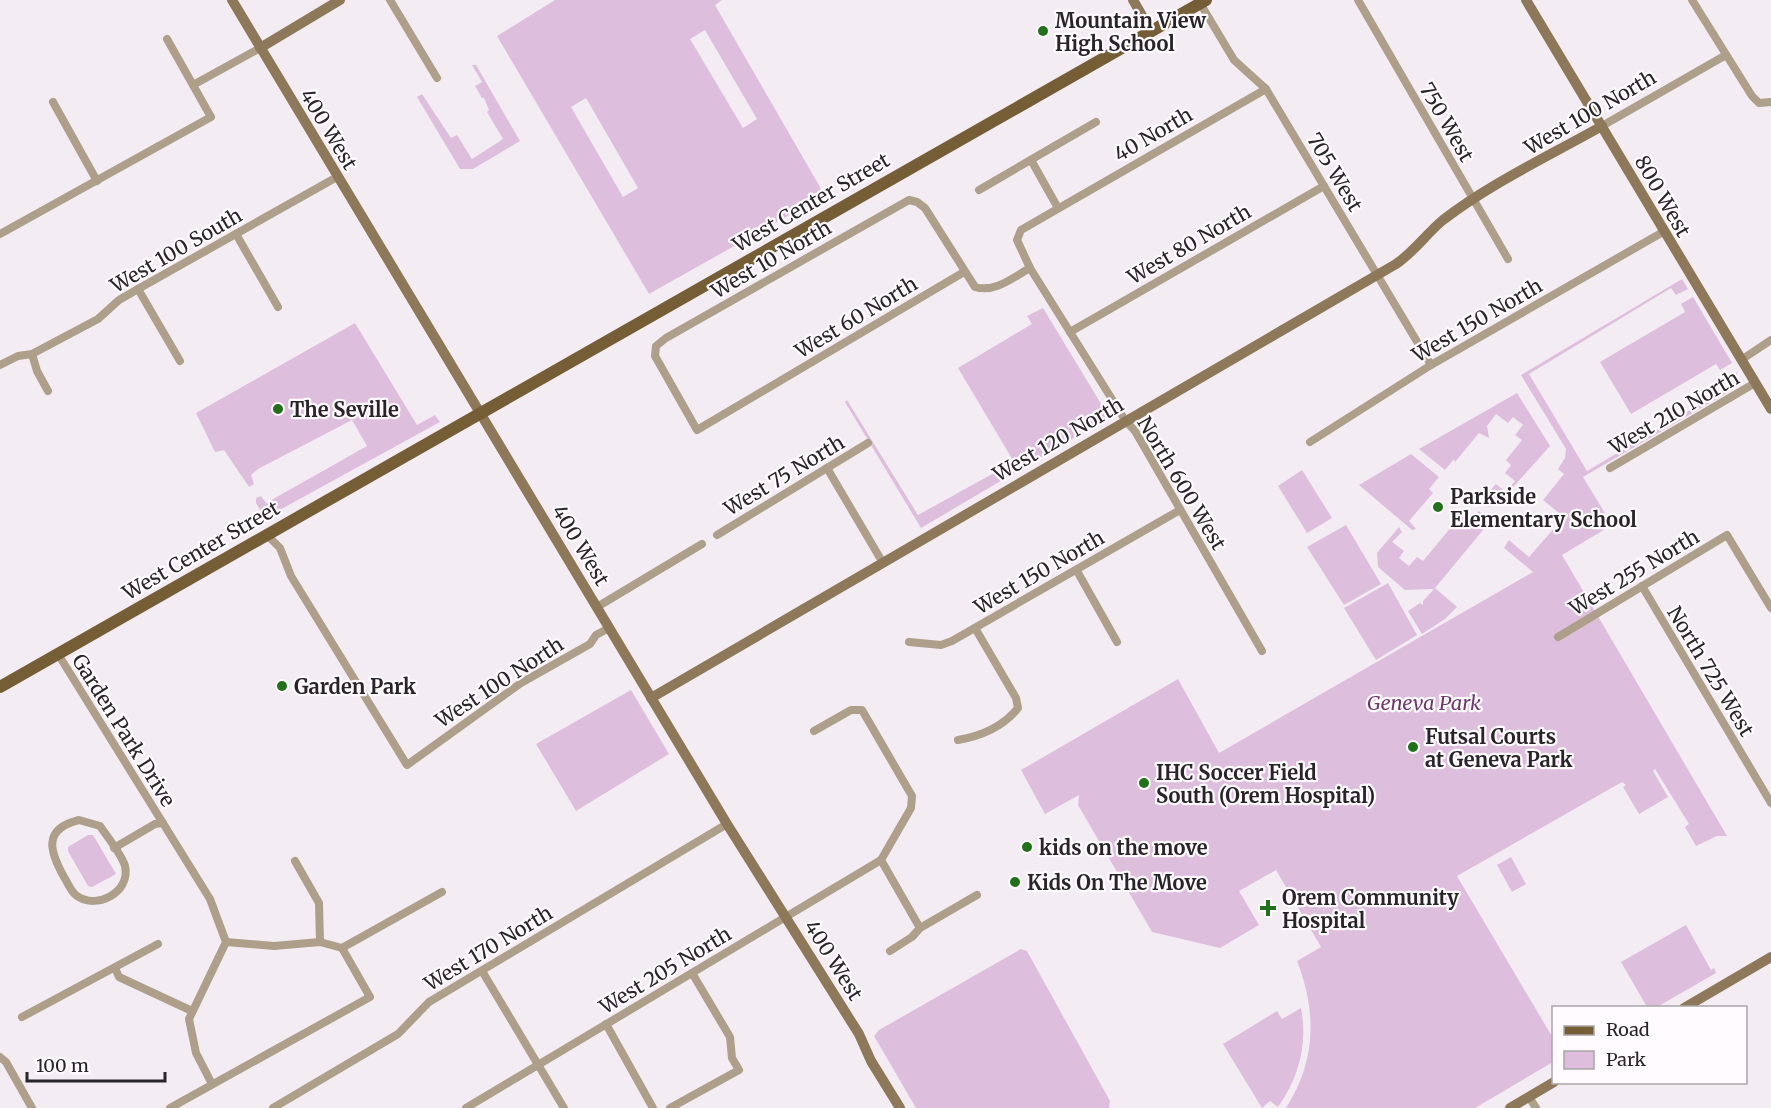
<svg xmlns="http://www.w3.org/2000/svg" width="1771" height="1108" font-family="Merriweather,serif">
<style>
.green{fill:#debedd;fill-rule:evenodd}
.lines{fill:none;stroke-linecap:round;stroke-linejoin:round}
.street{stroke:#ad9f8a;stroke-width:8}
.secondary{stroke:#8d7859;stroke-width:10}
.primary{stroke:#755d35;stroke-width:12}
.poi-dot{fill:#207119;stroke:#fffbff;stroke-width:2}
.labels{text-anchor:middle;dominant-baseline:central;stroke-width:4.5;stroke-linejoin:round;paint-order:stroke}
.poi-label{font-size:20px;font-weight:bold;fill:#272527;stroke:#fffbff;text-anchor:start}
.street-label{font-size:20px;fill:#272527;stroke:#fffbff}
.park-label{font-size:20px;font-style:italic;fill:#6e386e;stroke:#fffbff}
</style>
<rect width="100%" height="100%" fill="#f3edf3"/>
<g class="green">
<path d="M555,0H722L715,5L820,187L823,196L649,294L497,36ZM705,30L757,119L743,128L690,39ZM586,98L638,188L623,197L571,107Z"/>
<path d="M472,65H476L520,141L473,169H460L417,97L422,94L451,138L457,135L472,159L503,139L487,112L489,110L484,98H482L475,86L482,82Z"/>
<path d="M1682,279L1688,289L1676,295L1671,288L1529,374L1587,471L1729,387L1725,379L1737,372V387L1583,477L1612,525L1562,555L1727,836H1717L1696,846L1685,827L1689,824L1655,769L1653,771L1668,797L1639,814L1623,787L1626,785L1622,782L1457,876L1553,1038V1062L1475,1108H1286C1316,1061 1317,1013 1297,961L1321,947L1276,870L1239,891L1259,925L1220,948L1152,932L1078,805L1079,795L1045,814L1021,770L1178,679L1219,753L1533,572L1504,548L1509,540L1529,557L1564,517L1543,500L1564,474L1558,469L1565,458L1566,449L1521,375Z"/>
<path d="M1693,297L1732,363L1720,370L1716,364L1631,414L1600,362L1685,312L1681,304Z"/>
<path d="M1043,308L1109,417L921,528L845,402L847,400L918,515L1014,462L958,368L1032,324L1027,316Z"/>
<path d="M355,323L417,425L435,415L440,422L265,518L256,503V498L261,496L266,503L367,446L352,420L258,469L251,475L254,484L249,487L224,450L215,452L196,413Z"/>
<path d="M1517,393L1550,446L1498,504L1488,507L1484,504L1489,498L1486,495L1496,484L1506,492L1515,481L1505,473L1511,465L1506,460L1522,440L1515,435L1523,425L1513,417L1508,423L1496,414L1487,426L1489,438L1479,433L1455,462L1454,459L1445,470L1419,449Z"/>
<path d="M1411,454L1439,477L1429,489L1433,493L1409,521L1416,529L1412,530L1359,485Z"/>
<path d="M1302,470L1332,518L1307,533L1278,486Z"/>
<path d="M1479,511L1484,516L1483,530L1435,588L1457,607L1445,619L1422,634L1408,611L1420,603L1423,605V601L1434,589L1405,590L1378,567L1377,553L1399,527L1402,532L1392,542L1404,551L1399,558L1409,566L1417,557L1423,561L1462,514L1470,521Z"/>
<path d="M1346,525L1381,584L1344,605L1307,547Z"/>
<path d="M1388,583L1417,635L1376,660L1344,608Z"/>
<path d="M631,690L669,754L576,811L536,744Z"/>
<path d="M88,835H93L116,874L92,887L88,886L68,851V847Z"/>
<path d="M1511,857L1526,884L1512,892L1497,865Z"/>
<path d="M1686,925L1711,970L1714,968L1716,973L1657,1007H1647L1621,962Z"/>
<path d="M1021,949L1027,951L1110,1101L1109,1108H916L874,1036L879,1030Z"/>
<path d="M1301,1008C1308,1043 1299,1078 1278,1107L1270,1101L1262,1108L1223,1044L1277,1011L1282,1019Z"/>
</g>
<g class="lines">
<g class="street">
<path d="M390,0L437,78"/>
<path d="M1358,0L1508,259"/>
<path d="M1692,0L1752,96L1759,103L1771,102"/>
<path d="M1200,3L1234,60L1266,89L1431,365"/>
<path d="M193,85L260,48"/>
<path d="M53,102L97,181"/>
<path d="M1602,126L1726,55"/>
<path d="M1031,160L1058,208"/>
<path d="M979,190L1096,122"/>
<path d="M0,234L211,117L167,39"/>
<path d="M236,234L278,307"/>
<path d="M964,272L697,430L655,356L656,346L666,338L909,200L917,202L925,208L975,287C995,293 1012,278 1030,268"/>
<path d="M138,289L180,361"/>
<path d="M1070,332L1324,186"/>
<path d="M32,354L37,371L48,391"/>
<path d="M1741,360L1771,340"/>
<path d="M0,365L18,356L32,354L98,319L119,300L138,289L337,177"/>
<path d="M1310,442L1431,365L1663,232"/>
<path d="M827,468L883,563"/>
<path d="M1610,468L1755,383"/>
<path d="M266,534L280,548L291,576L407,765L521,683L590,644L596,635L609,628"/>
<path d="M717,535L868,443"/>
<path d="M1077,571L1117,642"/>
<path d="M1642,586L1771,803"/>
<path d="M597,607L702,544"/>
<path d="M1558,637L1727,535L1771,608"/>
<path d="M909,642L941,645L952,641L1180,510"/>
<path d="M1262,651L1135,431L1125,420L1030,268L1017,240L1021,230L1266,89"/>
<path d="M58,654L210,899L226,942L189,1019L196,1053L212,1084"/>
<path d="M958,740C981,736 1003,727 1018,708L1016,698L975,628"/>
<path d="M79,820L100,826C108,838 121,853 125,866C131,892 97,910 77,896C71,892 68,883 64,877C50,852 42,829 79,820Z"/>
<path d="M114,848L155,824L163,823"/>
<path d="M881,860L920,928"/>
<path d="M295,861L319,903L320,942"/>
<path d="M226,942L274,946L320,942L342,948L442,892"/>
<path d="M890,951L912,937L920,928L977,895"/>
<path d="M115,968L119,977L192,1011"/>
<path d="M482,971L564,1108"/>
<path d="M22,1017L158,944"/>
<path d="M606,1024L653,1108"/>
<path d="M0,1057L6,1062L32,1108"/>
<path d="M1529,1097L1536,1108"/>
<path d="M170,1108L370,997L342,948"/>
<path d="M273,1108L398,1034L429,1002L727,824"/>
<path d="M466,1108L881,860L911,808L912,796L862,710H851L814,731"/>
<path d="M670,1108L739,1070L732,1058L730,1037L692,973"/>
</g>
<g class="secondary">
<path d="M232,0L727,824L859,1034L871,1061L900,1108"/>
<path d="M1133,0L1151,31"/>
<path d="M1526,0L1771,409"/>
<path d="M260,48L340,0"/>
<path d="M651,698L1396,264C1414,252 1426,234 1443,220C1491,183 1549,156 1602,126"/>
<path d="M1684,1008L1771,957"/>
<path d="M1510,1108L1554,1082"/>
</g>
<path class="primary" d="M0,687L1206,0"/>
</g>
<g class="poi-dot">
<circle cx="1043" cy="31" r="6"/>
<circle cx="278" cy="409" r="6"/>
<circle cx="1438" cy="507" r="6"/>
<circle cx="282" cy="686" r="6"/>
<circle cx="1413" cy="747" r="6"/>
<circle cx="1144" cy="783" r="6"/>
<circle cx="1027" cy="847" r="6"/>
<circle cx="1015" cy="882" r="6"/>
<path d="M1265 899h6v6h6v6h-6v6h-6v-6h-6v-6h6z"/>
</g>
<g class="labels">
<g class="poi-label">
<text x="1055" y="20">Mountain View<tspan x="1055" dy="23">High School</tspan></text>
<text x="290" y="409">The Seville</text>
<text x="1450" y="496">Parkside<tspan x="1450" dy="23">Elementary School</tspan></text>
<text x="294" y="686">Garden Park</text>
<text x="1425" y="736">Futsal Courts<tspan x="1425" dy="23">at Geneva Park</tspan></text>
<text x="1156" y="772">IHC Soccer Field<tspan x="1156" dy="23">South (Orem Hospital)</tspan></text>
<text x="1039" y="847">kids on the move</text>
<text x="1027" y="882">Kids On The Move</text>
<text x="1282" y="897">Orem Community<tspan x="1282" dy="23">Hospital</tspan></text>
</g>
<g class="street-label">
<text transform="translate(1590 112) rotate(-30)">West 100 North</text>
<text transform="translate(1447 122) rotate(60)">750 West</text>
<text transform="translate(329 129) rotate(59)">400 West</text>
<text transform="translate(1153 134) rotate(-30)">40 North</text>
<text transform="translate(1335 172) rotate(59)">705 West</text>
<text transform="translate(1663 196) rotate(60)">800 West</text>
<text transform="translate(811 202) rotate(-30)">West Center Street</text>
<text transform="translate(1189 244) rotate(-30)">West 80 North</text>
<text transform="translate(176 250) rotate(-30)">West 100 South</text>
<text transform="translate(771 259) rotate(-30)">West 10 North</text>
<text transform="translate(856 317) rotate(-31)">West 60 North</text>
<text transform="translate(1477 320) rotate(-30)">West 150 North</text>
<text transform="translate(1674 412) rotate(-30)">West 210 North</text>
<text transform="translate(1058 439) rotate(-30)">West 120 North</text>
<text transform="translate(784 475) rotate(-31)">West 75 North</text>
<text transform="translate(1182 483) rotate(59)">North 600 West</text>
<text transform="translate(581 545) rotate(59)">400 West</text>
<text transform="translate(201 550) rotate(-30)">West Center Street</text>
<text transform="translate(1039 572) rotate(-30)">West 150 North</text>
<text transform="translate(1634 572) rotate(-31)">West 255 North</text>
<text transform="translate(1711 671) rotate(59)">North 725 West</text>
<text transform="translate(499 682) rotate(-33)">West 100 North</text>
<text transform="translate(124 730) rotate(58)">Garden Park Drive</text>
<text transform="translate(488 948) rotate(-31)">West 170 North</text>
<text transform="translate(834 960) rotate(58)">400 West</text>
<text transform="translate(665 970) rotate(-31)">West 205 North</text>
</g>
<g class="park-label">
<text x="1424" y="702">Geneva Park</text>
</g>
</g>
<rect x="1552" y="1006" width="195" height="78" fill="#fffbff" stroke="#a9a5a9" stroke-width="1.5"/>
<rect x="1564" y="1026" width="30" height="9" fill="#755d35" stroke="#a9a5a9" stroke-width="1.5"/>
<text x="1606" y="1036" font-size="18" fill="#272527">Road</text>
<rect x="1564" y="1051" width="30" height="18" fill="#debedd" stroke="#a9a5a9" stroke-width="1.5"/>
<text x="1606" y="1066" font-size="18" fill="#272527">Park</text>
<path d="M27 1072v9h138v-9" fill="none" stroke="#272527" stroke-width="3"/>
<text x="36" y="1072" font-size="18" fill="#272527" stroke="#fffbff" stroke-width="4.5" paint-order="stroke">100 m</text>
</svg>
